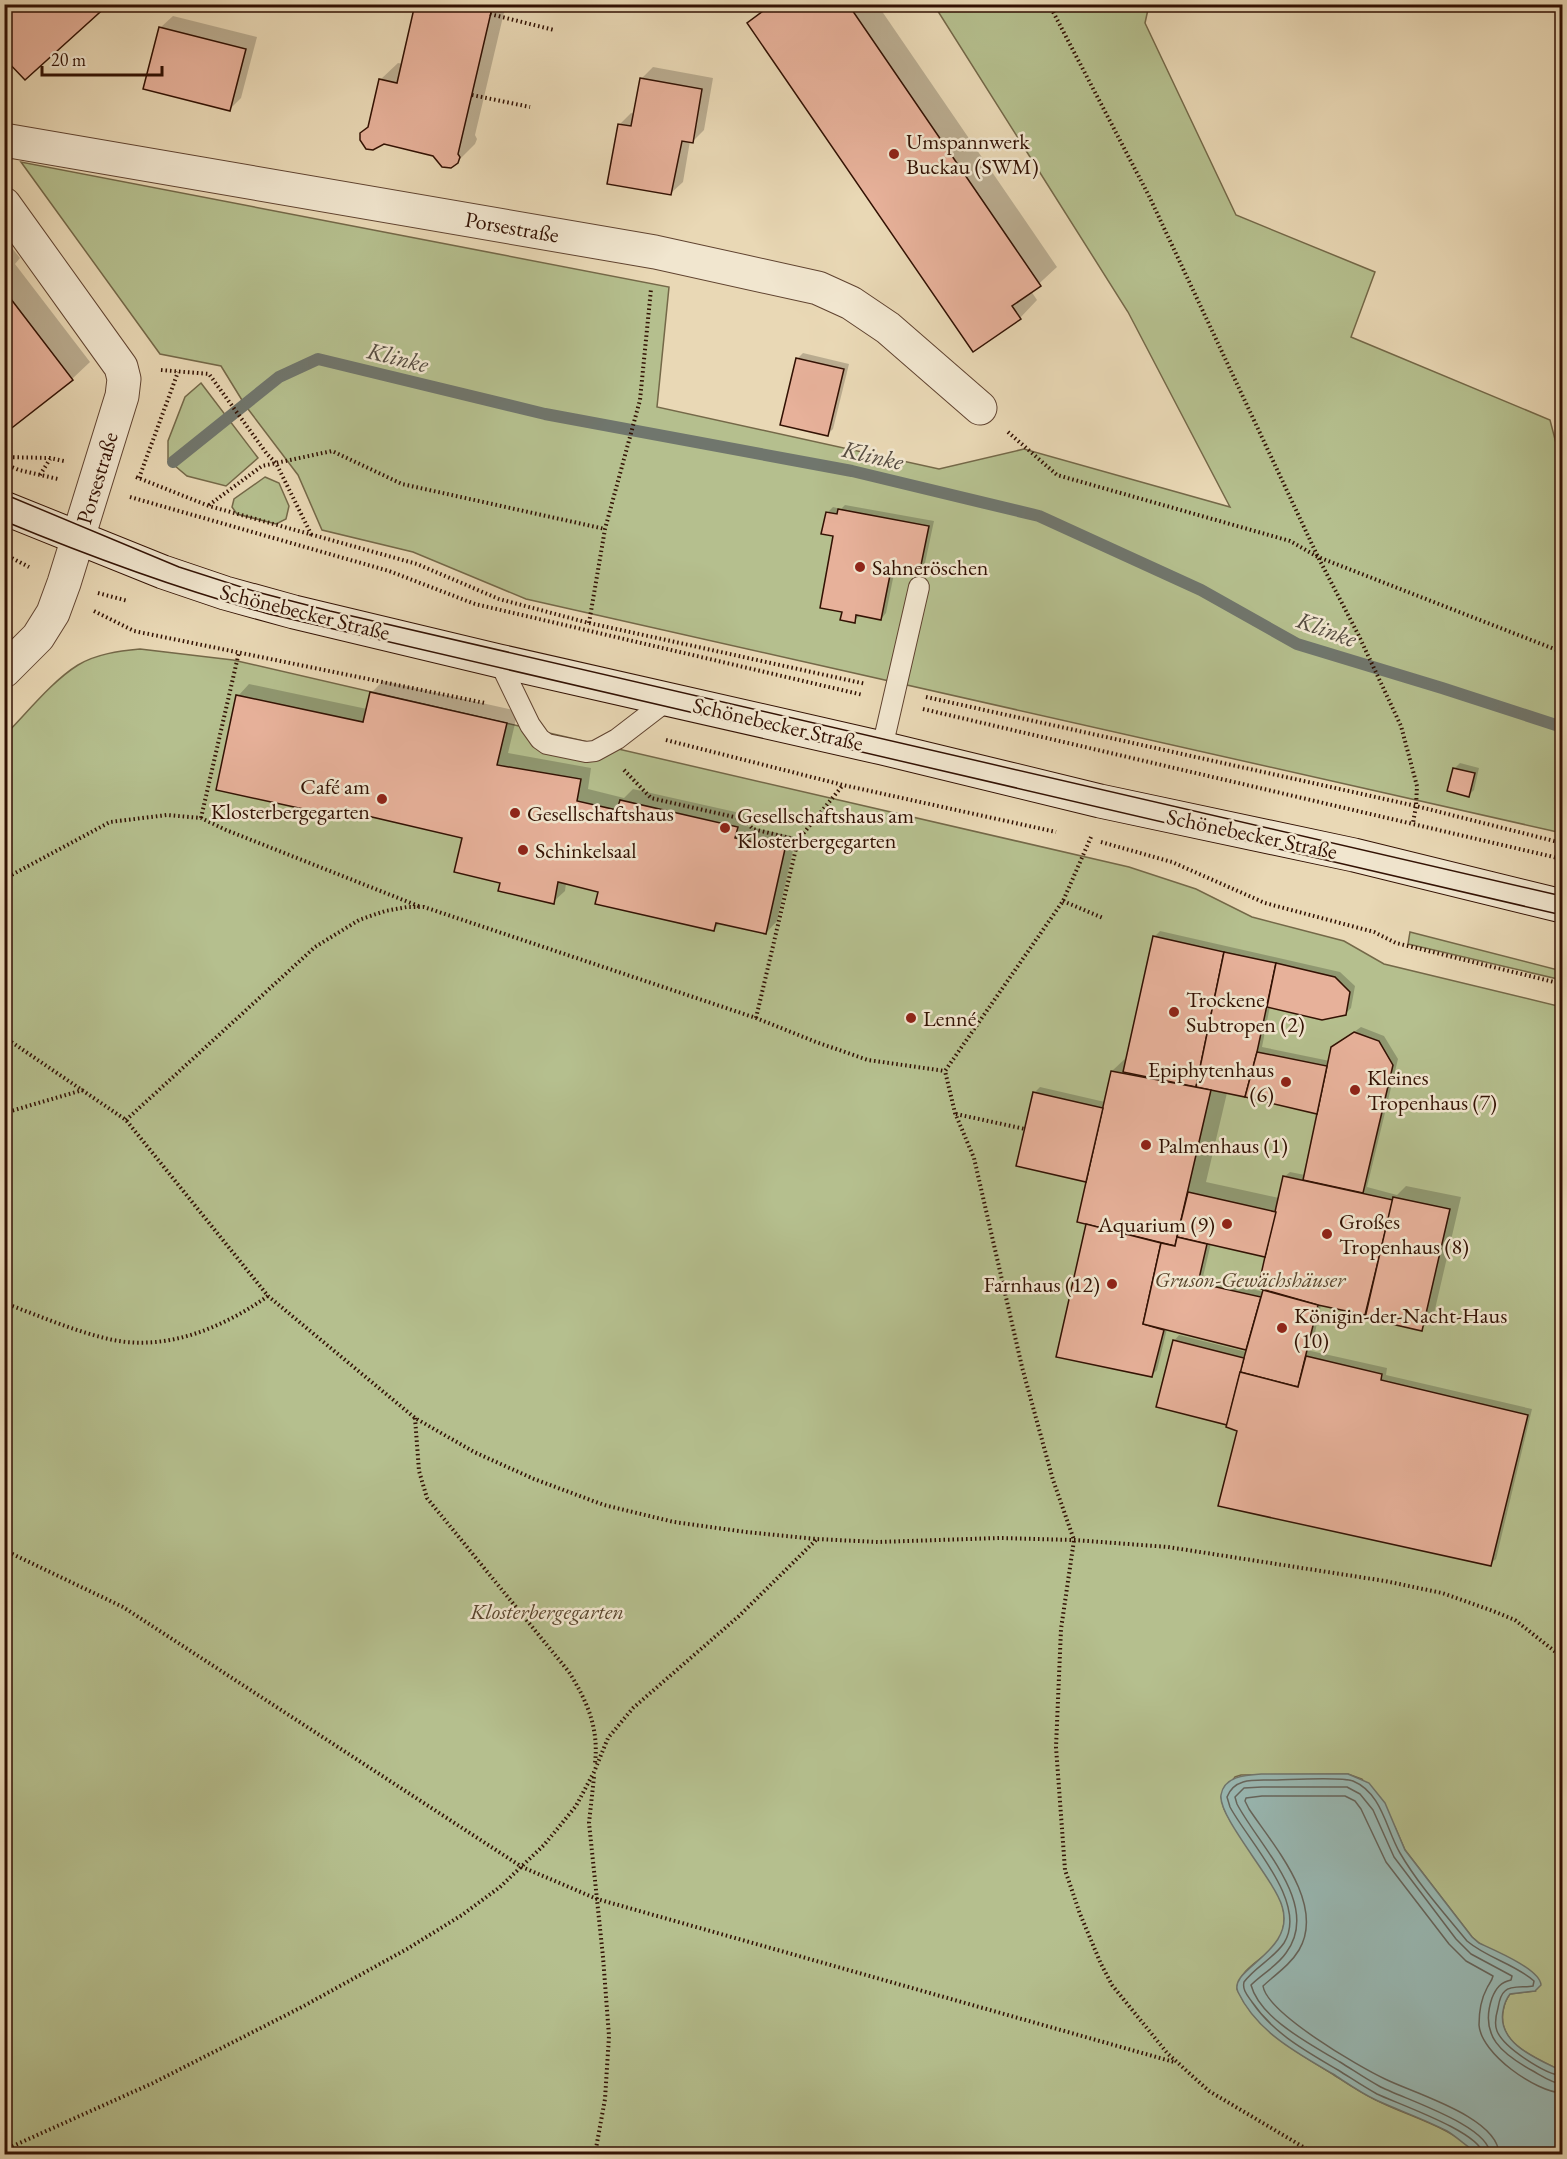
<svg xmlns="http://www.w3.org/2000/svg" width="1567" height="2159" font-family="'EB Garamond',serif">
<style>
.green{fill:#b5bf8e;stroke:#746848;stroke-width:1.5}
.water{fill:#99b9b4;stroke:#70766d;stroke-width:1.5}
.shadow{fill:#0003;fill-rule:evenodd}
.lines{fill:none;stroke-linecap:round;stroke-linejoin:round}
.shore{stroke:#66655c;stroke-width:1.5}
.stream{stroke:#70766d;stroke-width:12}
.building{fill:#e7b19a;stroke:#321103;stroke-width:1.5}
.service-casing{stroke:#604330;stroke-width:22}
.minor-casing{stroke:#604330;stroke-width:35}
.secondary-casing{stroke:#321103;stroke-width:35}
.path{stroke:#321103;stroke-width:4;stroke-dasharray:1.5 3;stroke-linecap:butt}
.service{stroke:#f1e6cf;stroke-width:20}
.minor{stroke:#f1e6cf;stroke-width:33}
.secondary{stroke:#f1e6cf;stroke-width:33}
.tram{stroke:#321103;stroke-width:1.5}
.poi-dot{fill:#8f2418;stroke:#f1e6cf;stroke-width:2}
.labels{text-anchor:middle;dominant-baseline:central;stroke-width:5;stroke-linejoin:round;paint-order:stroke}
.poi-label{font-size:22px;fill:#321103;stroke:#f1e6cf;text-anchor:start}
.street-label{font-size:22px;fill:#321103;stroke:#f1e6cf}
.park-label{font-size:22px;font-style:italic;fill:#59452d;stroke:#f1e6cf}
.water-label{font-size:24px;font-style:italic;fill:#564c41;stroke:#f1e6cf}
</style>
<rect width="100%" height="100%" fill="#e9d8b5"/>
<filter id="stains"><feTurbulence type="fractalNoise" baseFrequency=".00333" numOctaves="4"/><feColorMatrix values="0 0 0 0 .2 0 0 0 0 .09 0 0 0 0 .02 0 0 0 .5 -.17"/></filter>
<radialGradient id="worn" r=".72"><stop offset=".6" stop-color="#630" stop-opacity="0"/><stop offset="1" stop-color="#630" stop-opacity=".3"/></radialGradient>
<g class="green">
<path d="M934,5H1149L1145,23L1236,215L1375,272L1351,337L1550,420L1562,466V833L526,599L413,552L322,530L298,475L245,405L221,366L160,354L21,162L669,287L657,407L939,469L1024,449L1230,507L1128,312Z"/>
<path d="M201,383L258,458L226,486L187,476L168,460V441L185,397Z"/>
<path d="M265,477L279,483L289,506L286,519L276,524L237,514L232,507L234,499Z"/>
<path d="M140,649L233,660L1129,867L1196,889L1252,917L1344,941L1384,964L1562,1007V2071C1538,2059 1497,2045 1503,2011C1504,2005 1506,1999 1510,1994L1535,1991L1472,1937L1405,1850L1395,1827L1362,1779L1348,1774L1241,1775L1235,1777L1221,1797L1224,1809L1230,1820C1245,1844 1277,1882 1283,1908C1286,1922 1283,1938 1273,1948C1260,1961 1240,1969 1237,1989C1255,2029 1294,2051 1331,2073C1345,2082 1359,2092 1374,2099C1409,2117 1450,2126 1479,2154H5L4,736C26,714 52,681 78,665C96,654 119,651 140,649Z"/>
<path d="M1410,932L1562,971V980L1408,944Z"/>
</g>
<path class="water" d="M1262,1774H1348L1369,1783L1385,1803L1405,1850L1472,1937L1479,1943C1494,1950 1540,1969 1541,1985L1535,1991L1510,1994C1506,1999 1504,2005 1503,2011C1497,2044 1538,2059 1562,2071V2154C1543,2155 1523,2154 1503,2154C1496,2154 1487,2156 1480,2154C1474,2153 1456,2136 1447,2131C1424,2119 1400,2111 1376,2100C1361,2093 1347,2083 1333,2074C1297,2053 1257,2032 1238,1992C1227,1969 1297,1952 1282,1906C1274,1879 1218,1817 1221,1795C1224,1776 1246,1775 1262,1774Z"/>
<g class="shadow">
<path d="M416,4H506L475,135L477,139L475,144L457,162L370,126L380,80L398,63L403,64Z"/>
<path d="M761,4H877L1057,267L1031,291L1037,300L1020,318L749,23L764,8Z"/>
<path d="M1547,4H1562V11Z"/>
<path d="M173,16L257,37L241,98L229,110L161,27Z"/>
<path d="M653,67L713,78L704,130L692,142L690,141L683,182L671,193L619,125L631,113L635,114L641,79Z"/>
<path d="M4,238L20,258L15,264L90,362L72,379L4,432Z"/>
<path d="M803,353L849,364L833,429L828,434L797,359Z"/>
<path d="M845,505L934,521L925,563L920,568L896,564L886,613L881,619L860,615L854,621L844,611L835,535L827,513L833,507L841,509Z"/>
<path d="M383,681L518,711L508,753L591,768L588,789L624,798L633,789L749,815L746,826L796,837L777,921L766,933L721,922L713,930L600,891L566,883L565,891L553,902L502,882L464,837L350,811L344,816L238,696L249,684L367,709L371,693Z"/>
<path d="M1460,763L1479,768L1474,790L1469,795L1454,769Z"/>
<path d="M1160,931L1340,972L1355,986L1351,1008L1345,1014L1270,1006L1262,1047L1330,1061L1333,1047L1361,1027L1384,1036L1398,1059L1367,1187L1397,1195L1406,1186L1461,1197L1433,1318L1421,1329L1368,1310L1365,1313L1321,1305L1311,1351L1387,1368L1386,1375L1532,1409L1496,1559L1490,1564L1239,1430L1174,1341L1179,1335L1247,1352L1248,1349L1167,1329L1157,1370L1151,1376L1088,1223V1181L1018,1165L1035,1092L1040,1087L1105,1102L1112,1071L1129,1055L1154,937ZM1227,1093L1319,1112L1305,1175L1290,1172L1284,1177L1279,1198L1206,1182ZM1211,1243L1267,1256L1264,1292L1203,1277Z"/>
</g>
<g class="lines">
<g class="shore">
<path d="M1483,2154C1480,2132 1398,2104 1377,2094C1364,2087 1351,2078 1338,2070C1306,2051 1274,2034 1252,2002C1248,1996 1242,1990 1244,1982C1255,1967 1273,1959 1284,1943C1309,1903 1248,1841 1230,1807L1227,1797C1234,1778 1254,1780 1270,1780C1287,1780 1341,1776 1353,1781C1382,1793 1386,1829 1400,1853C1418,1884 1444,1913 1467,1941C1487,1958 1515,1964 1534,1981L1533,1986C1525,1988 1511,1985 1505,1991C1500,1995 1499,2002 1498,2008C1496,2015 1494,2024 1497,2031C1504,2048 1545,2074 1562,2076"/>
<path d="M1490,2154C1489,2125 1403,2099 1379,2086C1366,2079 1353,2070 1340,2062C1312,2045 1260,2019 1251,1985C1262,1974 1277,1966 1286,1953C1322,1905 1259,1846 1237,1804L1235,1797L1244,1788L1262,1787H1347L1360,1794L1373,1810L1394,1857L1456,1939L1471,1954L1512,1976L1511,1980C1501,1982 1496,1988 1492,1998C1479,2036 1502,2054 1533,2071C1542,2076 1552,2083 1562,2084"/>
<path d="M1499,2154C1498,2117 1413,2093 1385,2079C1359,2067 1267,2013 1263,1986C1276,1974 1290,1965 1299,1950C1326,1904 1273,1845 1249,1809L1245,1801L1246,1798L1262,1796H1345L1355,1801L1361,1809L1386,1862L1449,1944L1466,1961L1493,1976C1492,1981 1489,1984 1487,1988C1481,1999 1479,2013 1479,2025C1481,2054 1536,2092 1562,2093"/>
</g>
<path class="stream" d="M173,462L279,377L318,359L545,414L852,471L1039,516L1201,590L1297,644L1442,688L1562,727"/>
</g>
<g class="building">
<path d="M4,4H109L25,80L4,58Z"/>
<path d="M415,4H493L458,154L460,157L458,163L451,168L442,167L433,156L384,144L373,150L366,149L360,140V133L368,127L379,79L397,83Z"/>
<path d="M759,4H848L1041,286L1012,306L1021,319L973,352L747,23L763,11Z"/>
<path d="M159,27L246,49L230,111L143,89Z"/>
<path d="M640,78L702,89L693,143L682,141L671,195L607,184L618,124L631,126Z"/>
<path d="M4,290L73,380L4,434Z"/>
<path d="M796,358L844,369L828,436L780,425Z"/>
<path d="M838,509L929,526L920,570L892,565L881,620L856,615L855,623L840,620L842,612L820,608L833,536L821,534L826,512L837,514Z"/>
<path d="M370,692L507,723L497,765L581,779L577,801L617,810L620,800L738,827L735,838L785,849L766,934L716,923L714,931L595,904L598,892L558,882L554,904L498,891L500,883L454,872L462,838L346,811L345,818L216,790L236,695L363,722Z"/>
<path d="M1453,768L1475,773L1469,797L1447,791Z"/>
<path d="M1153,936L1224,952L1196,1087L1123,1072Z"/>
<path d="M1224,952L1276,963L1257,1052L1245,1097L1196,1087Z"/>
<path d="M1276,963L1335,977L1350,992L1346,1015L1322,1020L1267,1007Z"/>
<path d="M1354,1032L1379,1041L1393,1065L1363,1193L1303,1180L1331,1047Z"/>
<path d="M1257,1052L1327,1066L1317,1114L1245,1097Z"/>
<path d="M1111,1071L1211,1090L1175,1246L1077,1222Z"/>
<path d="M1033,1092L1103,1108L1086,1182L1016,1166Z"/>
<path d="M1283,1176L1393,1200L1365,1315L1318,1305L1258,1288Z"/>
<path d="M1188,1192L1276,1212L1265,1257L1177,1237Z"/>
<path d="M1393,1197L1450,1209L1422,1331L1365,1318Z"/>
<path d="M1086,1224L1161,1243L1143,1324L1164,1330L1152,1377L1056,1357Z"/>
<path d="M1177,1237L1207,1244L1198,1283L1261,1297L1246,1350L1143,1324L1161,1243L1175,1246Z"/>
<path d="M1263,1290L1318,1305L1298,1387L1240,1372Z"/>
<path d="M1173,1340L1244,1358L1227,1425L1156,1407Z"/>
<path d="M1306,1356L1382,1374L1381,1380L1528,1415L1491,1566L1218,1506L1237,1431L1226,1427L1240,1372L1298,1387Z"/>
</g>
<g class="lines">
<g class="service-casing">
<g id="service">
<path d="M499,661L530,725L540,739L547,744L586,752L595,751L617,739L669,699"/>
<path d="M882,748L919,587"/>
</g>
</g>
<g class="minor-casing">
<g id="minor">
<path d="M4,140L655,252L818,288L851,303L888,328L980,408"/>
<path d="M4,204L121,367L124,379L122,396L64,583L53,613L38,637L4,671"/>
</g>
</g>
<g class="secondary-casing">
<path id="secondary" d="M4,508L163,572L225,593L294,612L499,661L882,748L1100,801L1354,855L1562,906"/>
</g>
<g class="path">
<path d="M1049,4L1149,196L1318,557L1358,634L1401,726L1417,786L1416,806L1413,823"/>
<path d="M490,14L554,30"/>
<path d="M472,95L530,107"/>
<path d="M161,370L209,374L267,454L276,463L312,536"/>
<path d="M1008,432L1057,475L1290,541L1318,557L1562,652"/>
<path d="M4,457L50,458L64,461"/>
<path d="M4,464L19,470L58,479"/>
<path d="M40,475L50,459"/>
<path d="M136,477L209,506L417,564L499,599L589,623L866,684"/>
<path d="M139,478L178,372"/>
<path d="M130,497L389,571L475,604L863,695"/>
<path d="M209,505L262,466L332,451L402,484L605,529"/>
<path d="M4,554L29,567"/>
<path d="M98,593L128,601"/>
<path d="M94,611L134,631L485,703"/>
<path d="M589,623L605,529L640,400L651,289"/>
<path d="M926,697L1416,806L1562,843"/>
<path d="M923,709L1562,859"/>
<path d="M666,740L843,785L1056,832"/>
<path d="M624,770L651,798L743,819L753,829L798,840L843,785"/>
<path d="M201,818L239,652"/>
<path d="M1091,837L1063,901L945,1071L955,1113L974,1158L1022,1367L1053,1480L1074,1540L1061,1629L1056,1747L1065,1870L1080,1914L1101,1964L1112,1985L1168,2054L1209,2091L1315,2154"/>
<path d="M1101,842L1172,862L1265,903L1374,932L1396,943L1562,984"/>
<path d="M4,879L110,822L167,815L201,818L226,830L421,907"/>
<path d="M1063,901L1103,918"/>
<path d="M756,1018L798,840"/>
<path d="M4,1037L126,1120L268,1296L415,1418L474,1452L534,1479L604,1505L674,1522L746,1532L816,1539L878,1542L999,1538L1074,1540L1168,1547L1385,1581L1442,1593L1493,1611L1515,1620L1562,1657"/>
<path d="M4,1113L83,1090"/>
<path d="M956,1114L1025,1129"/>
<path d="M126,1120L315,947L359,920L385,911L407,907H424L756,1018L816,1042L868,1060L945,1071"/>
<path d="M4,1303C40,1316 76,1332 113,1340C168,1351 224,1327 268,1296"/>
<path d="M415,1418L419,1471L427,1498L569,1672C587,1701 599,1728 595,1763"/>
<path d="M4,1550L123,1607L522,1867L597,1899L1174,2062"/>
<path d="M594,1777L589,1823L603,1957L609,2036L605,2099L595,2154"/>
<path d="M4,2150L153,2083L302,2007L407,1949L462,1915L500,1887L544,1845L576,1806L594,1772L608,1738L633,1708L739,1616L816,1540"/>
</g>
<use href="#service" class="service"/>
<use href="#minor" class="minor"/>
<use href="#secondary" class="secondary"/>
<g class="tram">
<path d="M4,494L179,567L257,592L330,611L1562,896"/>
<path d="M4,521C91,557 178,589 269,614L1562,915"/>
</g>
</g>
<g class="poi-dot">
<circle cx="894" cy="154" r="6"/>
<circle cx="860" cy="567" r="6"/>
<circle cx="382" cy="799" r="6"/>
<circle cx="515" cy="813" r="6"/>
<circle cx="725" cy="828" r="6"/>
<circle cx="523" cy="850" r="6"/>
<circle cx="1174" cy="1012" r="6"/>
<circle cx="911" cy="1018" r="6"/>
<circle cx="1286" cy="1082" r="6"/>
<circle cx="1355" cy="1090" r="6"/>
<circle cx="1146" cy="1145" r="6"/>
<circle cx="1227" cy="1224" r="6"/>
<circle cx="1327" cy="1234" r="6"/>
<circle cx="1112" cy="1284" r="6"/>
<circle cx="1282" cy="1328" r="6"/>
</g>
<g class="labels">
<g class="poi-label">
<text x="906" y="141">Umspannwerk<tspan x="906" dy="25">Buckau (SWM)</tspan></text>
<text x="872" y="567">Sahneröschen</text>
<text x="370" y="786" text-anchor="end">Café am<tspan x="370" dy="25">Klosterbergegarten</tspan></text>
<text x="527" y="813">Gesellschaftshaus</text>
<text x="737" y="815">Gesellschaftshaus am<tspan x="737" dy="25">Klosterbergegarten</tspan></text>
<text x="535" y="850">Schinkelsaal</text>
<text x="1186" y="999">Trockene<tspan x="1186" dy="25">Subtropen (2)</tspan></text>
<text x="923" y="1018">Lenné</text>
<text x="1274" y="1069" text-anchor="end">Epiphytenhaus<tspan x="1274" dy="25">(6)</tspan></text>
<text x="1367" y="1077">Kleines<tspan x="1367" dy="25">Tropenhaus (7)</tspan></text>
<text x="1158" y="1145">Palmenhaus (1)</text>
<text x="1339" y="1221">Großes<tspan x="1339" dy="25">Tropenhaus (8)</tspan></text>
<text x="1215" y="1224" text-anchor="end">Aquarium (9)</text>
<text x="1100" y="1284" text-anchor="end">Farnhaus (12)</text>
<text x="1294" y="1315">Königin-der-Nacht-Haus<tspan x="1294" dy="25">(10)</tspan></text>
</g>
<g class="street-label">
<text transform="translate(512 227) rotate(10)">Porsestraße</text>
<text transform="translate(97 478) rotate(-73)">Porsestraße</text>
<text transform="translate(305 612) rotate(14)">Schönebecker Straße</text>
<text transform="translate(778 724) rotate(13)">Schönebecker Straße</text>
<text transform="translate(1252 834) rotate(12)">Schönebecker Straße</text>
</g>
<g class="park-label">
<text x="1250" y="1279">Gruson-Gewächshäuser</text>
<text x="547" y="1611">Klosterbergegarten</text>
</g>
<g class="water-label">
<text transform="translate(398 357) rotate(14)">Klinke</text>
<text transform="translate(873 455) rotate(13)">Klinke</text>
<text transform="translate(1327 629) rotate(20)">Klinke</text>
</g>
</g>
<rect width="1567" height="2159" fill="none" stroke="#e9d8b5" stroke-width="24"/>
<rect x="6" y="6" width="1555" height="2147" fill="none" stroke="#321103" stroke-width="3"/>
<rect x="12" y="12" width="1543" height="2135" fill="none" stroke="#321103" stroke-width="1.5"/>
<path d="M42 66v9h120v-9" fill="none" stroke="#321103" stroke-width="3"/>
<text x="51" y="66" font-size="18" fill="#321103" stroke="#f1e6cf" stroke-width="4.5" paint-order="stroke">20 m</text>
<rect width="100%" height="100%" filter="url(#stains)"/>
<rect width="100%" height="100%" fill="url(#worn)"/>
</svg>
